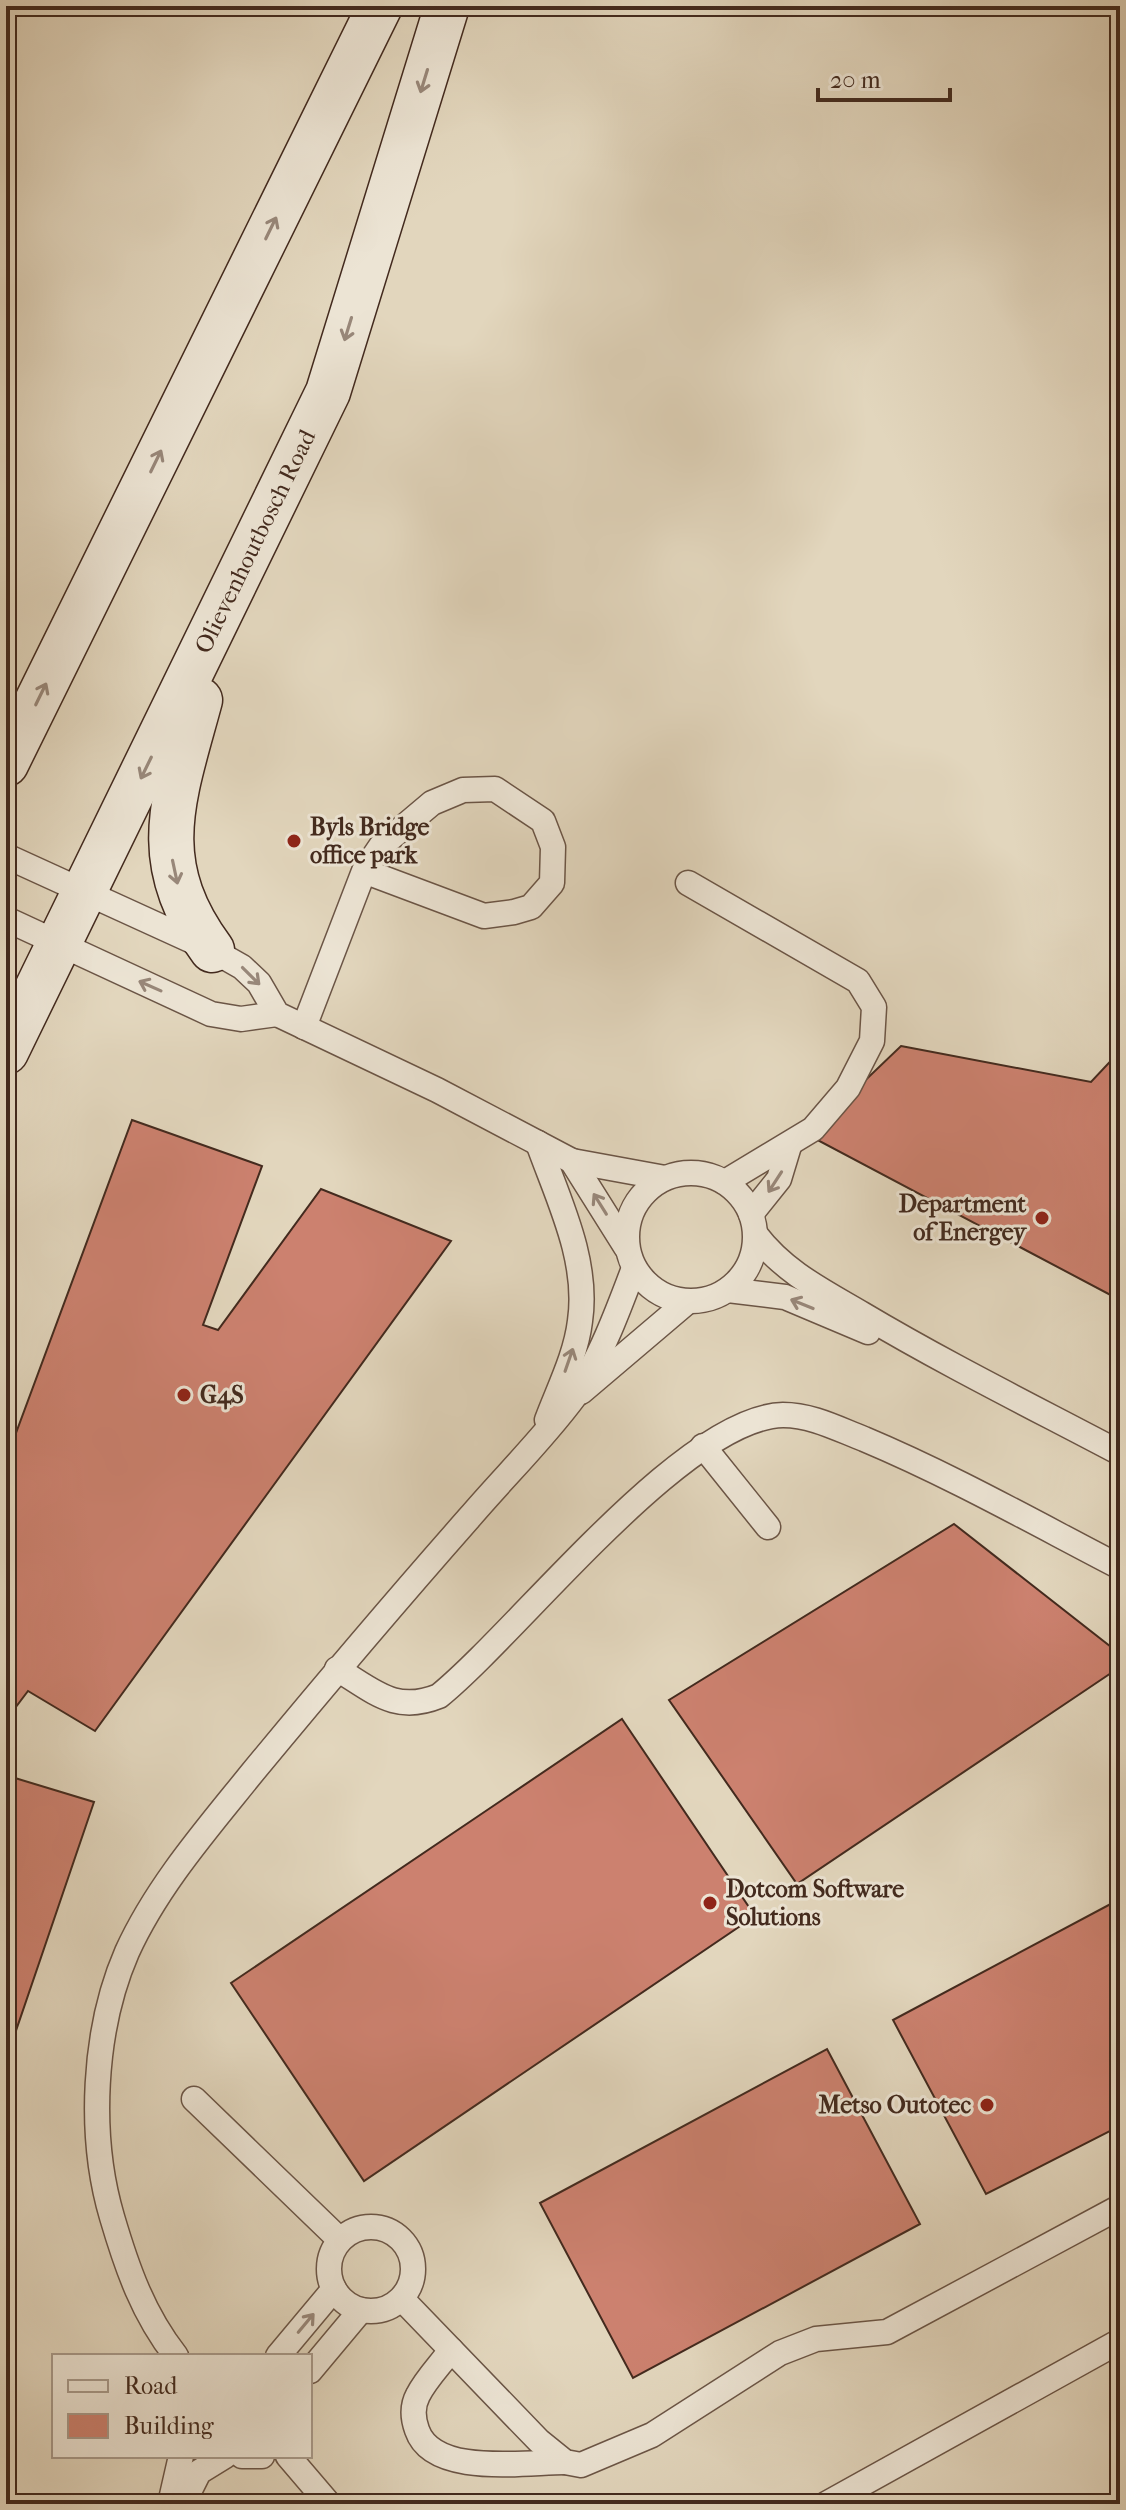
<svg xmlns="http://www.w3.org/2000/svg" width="1126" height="2510" font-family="'IM FELL French Canon',serif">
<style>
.building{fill:#cc816f;stroke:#432a1e;stroke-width:2}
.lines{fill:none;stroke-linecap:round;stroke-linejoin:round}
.lane-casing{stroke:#6b5546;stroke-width:27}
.secondary-casing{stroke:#432a1e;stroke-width:47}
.lane{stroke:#ece4d4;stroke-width:24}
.secondary{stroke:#ece4d4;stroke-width:44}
.oneway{stroke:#988779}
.poi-dot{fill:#8f2418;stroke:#ece4d4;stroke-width:3}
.labels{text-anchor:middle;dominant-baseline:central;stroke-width:6;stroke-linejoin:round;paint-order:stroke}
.street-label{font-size:24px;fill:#432a1e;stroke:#ece4d4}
.poi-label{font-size:24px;font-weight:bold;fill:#432a1e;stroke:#ece4d4;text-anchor:start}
</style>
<rect width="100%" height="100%" fill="#e2d6bd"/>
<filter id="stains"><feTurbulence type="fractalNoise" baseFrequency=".0025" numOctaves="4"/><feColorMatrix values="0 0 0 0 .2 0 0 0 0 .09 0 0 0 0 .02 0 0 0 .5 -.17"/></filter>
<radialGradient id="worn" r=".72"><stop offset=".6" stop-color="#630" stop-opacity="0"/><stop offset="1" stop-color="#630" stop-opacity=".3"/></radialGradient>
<g class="building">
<path d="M901,1046L1091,1082L1120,1051V1300L808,1135Z"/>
<path d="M132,1120L262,1166L203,1325L218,1330L321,1189L451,1241L95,1731L28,1691L6,1720V1460Z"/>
<path d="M954,1524L1120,1654V1667L797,1884L669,1700Z"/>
<path d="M622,1719L755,1916L364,2181L231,1983Z"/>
<path d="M15,1778L94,1802L6,2060V1790Z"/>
<path d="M1120,1899V2126L986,2194L893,2020Z"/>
<path d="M827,2049L920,2224L633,2378L540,2203Z"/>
</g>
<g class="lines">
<g class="lane-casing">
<g id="lane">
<path d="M6,856L212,950L242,967L259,983L277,1014L437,1090L572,1161L665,1178"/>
<path d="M688,883L858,981L874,1007L872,1041L848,1088L813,1129L725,1182"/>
<path d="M6,919L211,1014L241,1019L277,1014"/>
<path d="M304,1027L364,871L484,916L514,912L531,907L552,883L553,847L543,821L495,789L463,790L432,803L381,846L364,871"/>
<path d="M538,1143C558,1199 589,1260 580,1321C576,1355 559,1388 547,1420"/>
<path d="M572,1161L626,1247"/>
<circle cx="691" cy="1237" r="64"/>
<path d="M751,1214L779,1179L789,1146"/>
<path d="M756,1235C784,1272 823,1291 862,1314C946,1364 1033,1407 1120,1453"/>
<path d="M728,1290L785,1297L868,1332"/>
<path d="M581,1392L687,1302"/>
<path d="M703,1446L768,1527"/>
<path d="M337,1669C374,1691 395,1714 439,1696C520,1630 684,1417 783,1415C812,1415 838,1429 864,1439C952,1476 1035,1523 1120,1567"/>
<path d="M194,2099L340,2240"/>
<circle cx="371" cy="2269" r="42"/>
<path d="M402,2299L539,2441L565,2462L581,2465L652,2435L780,2353L816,2339L887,2332L1120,2207"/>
<path d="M451,2350C441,2364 426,2379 418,2395C412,2406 413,2419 417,2430C433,2477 525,2462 565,2462"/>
<path d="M176,2356C143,2314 127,2268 112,2217C88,2136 93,2030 127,1952C157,1886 207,1829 252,1773C323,1687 395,1602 469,1518C503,1478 543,1439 574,1397C599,1362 619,1308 634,1268"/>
<path d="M278,2356L334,2289"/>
<path d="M310,2371L361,2310"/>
<path d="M242,2456H262"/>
<path d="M288,2456L329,2504"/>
<path d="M170,2504L181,2456"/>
<path d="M183,2504L199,2472L225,2456"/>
<path d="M826,2504L1120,2341"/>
</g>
</g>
<g class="secondary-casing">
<g id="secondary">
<path d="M200,700C174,797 146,861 212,950"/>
<path d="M6,764L380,6"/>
<path id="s1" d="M6,1052L328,392L447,6"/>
</g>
</g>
<use href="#lane" class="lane"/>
<use href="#secondary" class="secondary"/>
</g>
<defs><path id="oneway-shaft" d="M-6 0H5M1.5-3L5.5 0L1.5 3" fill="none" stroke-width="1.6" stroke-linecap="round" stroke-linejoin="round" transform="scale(2)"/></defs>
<g class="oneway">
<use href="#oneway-shaft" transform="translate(424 81) rotate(107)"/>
<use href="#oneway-shaft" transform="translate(271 228) rotate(-64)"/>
<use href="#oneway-shaft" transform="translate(348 329) rotate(107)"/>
<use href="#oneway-shaft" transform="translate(156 461) rotate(-64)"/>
<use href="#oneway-shaft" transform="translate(41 694) rotate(-64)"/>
<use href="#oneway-shaft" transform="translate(146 768) rotate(116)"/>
<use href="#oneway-shaft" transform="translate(175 872) rotate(78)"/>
<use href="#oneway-shaft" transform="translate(251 976) rotate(45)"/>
<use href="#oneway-shaft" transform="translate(150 986) rotate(-156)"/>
<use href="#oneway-shaft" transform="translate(775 1182) rotate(123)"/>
<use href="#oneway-shaft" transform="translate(600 1204) rotate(-122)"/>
<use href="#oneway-shaft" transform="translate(802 1304) rotate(-158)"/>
<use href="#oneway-shaft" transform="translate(569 1360) rotate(-71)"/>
<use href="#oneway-shaft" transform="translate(306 2323) rotate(-50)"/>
</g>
<g class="poi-dot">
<circle cx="294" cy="841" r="8"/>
<circle cx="1042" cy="1218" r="8"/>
<circle cx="184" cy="1395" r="8"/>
<circle cx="710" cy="1903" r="8"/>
<circle cx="987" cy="2105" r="8"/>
</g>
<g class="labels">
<g class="street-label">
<text stroke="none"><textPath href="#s1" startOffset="568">Olievenhoutbosch Road</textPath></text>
</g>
<g class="poi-label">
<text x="310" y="827">Byls Bridge<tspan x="310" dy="28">office park</tspan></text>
<text x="1026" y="1204" text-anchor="end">Department<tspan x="1026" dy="28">of Energey</tspan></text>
<text x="200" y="1395">G4S</text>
<text x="726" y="1889">Dotcom Software<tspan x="726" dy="28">Solutions</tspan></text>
<text x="971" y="2105" text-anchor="end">Metso Outotec</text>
</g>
</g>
<rect width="1126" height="2510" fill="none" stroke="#e2d6bd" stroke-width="32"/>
<rect x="8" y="8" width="1110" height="2494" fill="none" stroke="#432a1e" stroke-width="4"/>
<rect x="16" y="16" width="1094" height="2478" fill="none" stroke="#432a1e" stroke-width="2"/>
<rect x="52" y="2354" width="260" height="104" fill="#ece4d4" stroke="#a89a8b" stroke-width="2"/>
<rect x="68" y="2380" width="40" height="12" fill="#ece4d4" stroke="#a89a8b" stroke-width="2"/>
<text x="124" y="2394" font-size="24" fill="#432a1e">Road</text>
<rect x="68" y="2414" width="40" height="24" fill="#cc816f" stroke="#a89a8b" stroke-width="2"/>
<text x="124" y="2434" font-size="24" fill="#432a1e">Building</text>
<path d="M818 88v12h132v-12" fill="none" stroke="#432a1e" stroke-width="4"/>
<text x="830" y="88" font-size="24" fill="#432a1e" stroke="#ece4d4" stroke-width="6" paint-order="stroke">20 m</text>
<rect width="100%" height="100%" filter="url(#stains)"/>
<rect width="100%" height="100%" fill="url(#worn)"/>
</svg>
